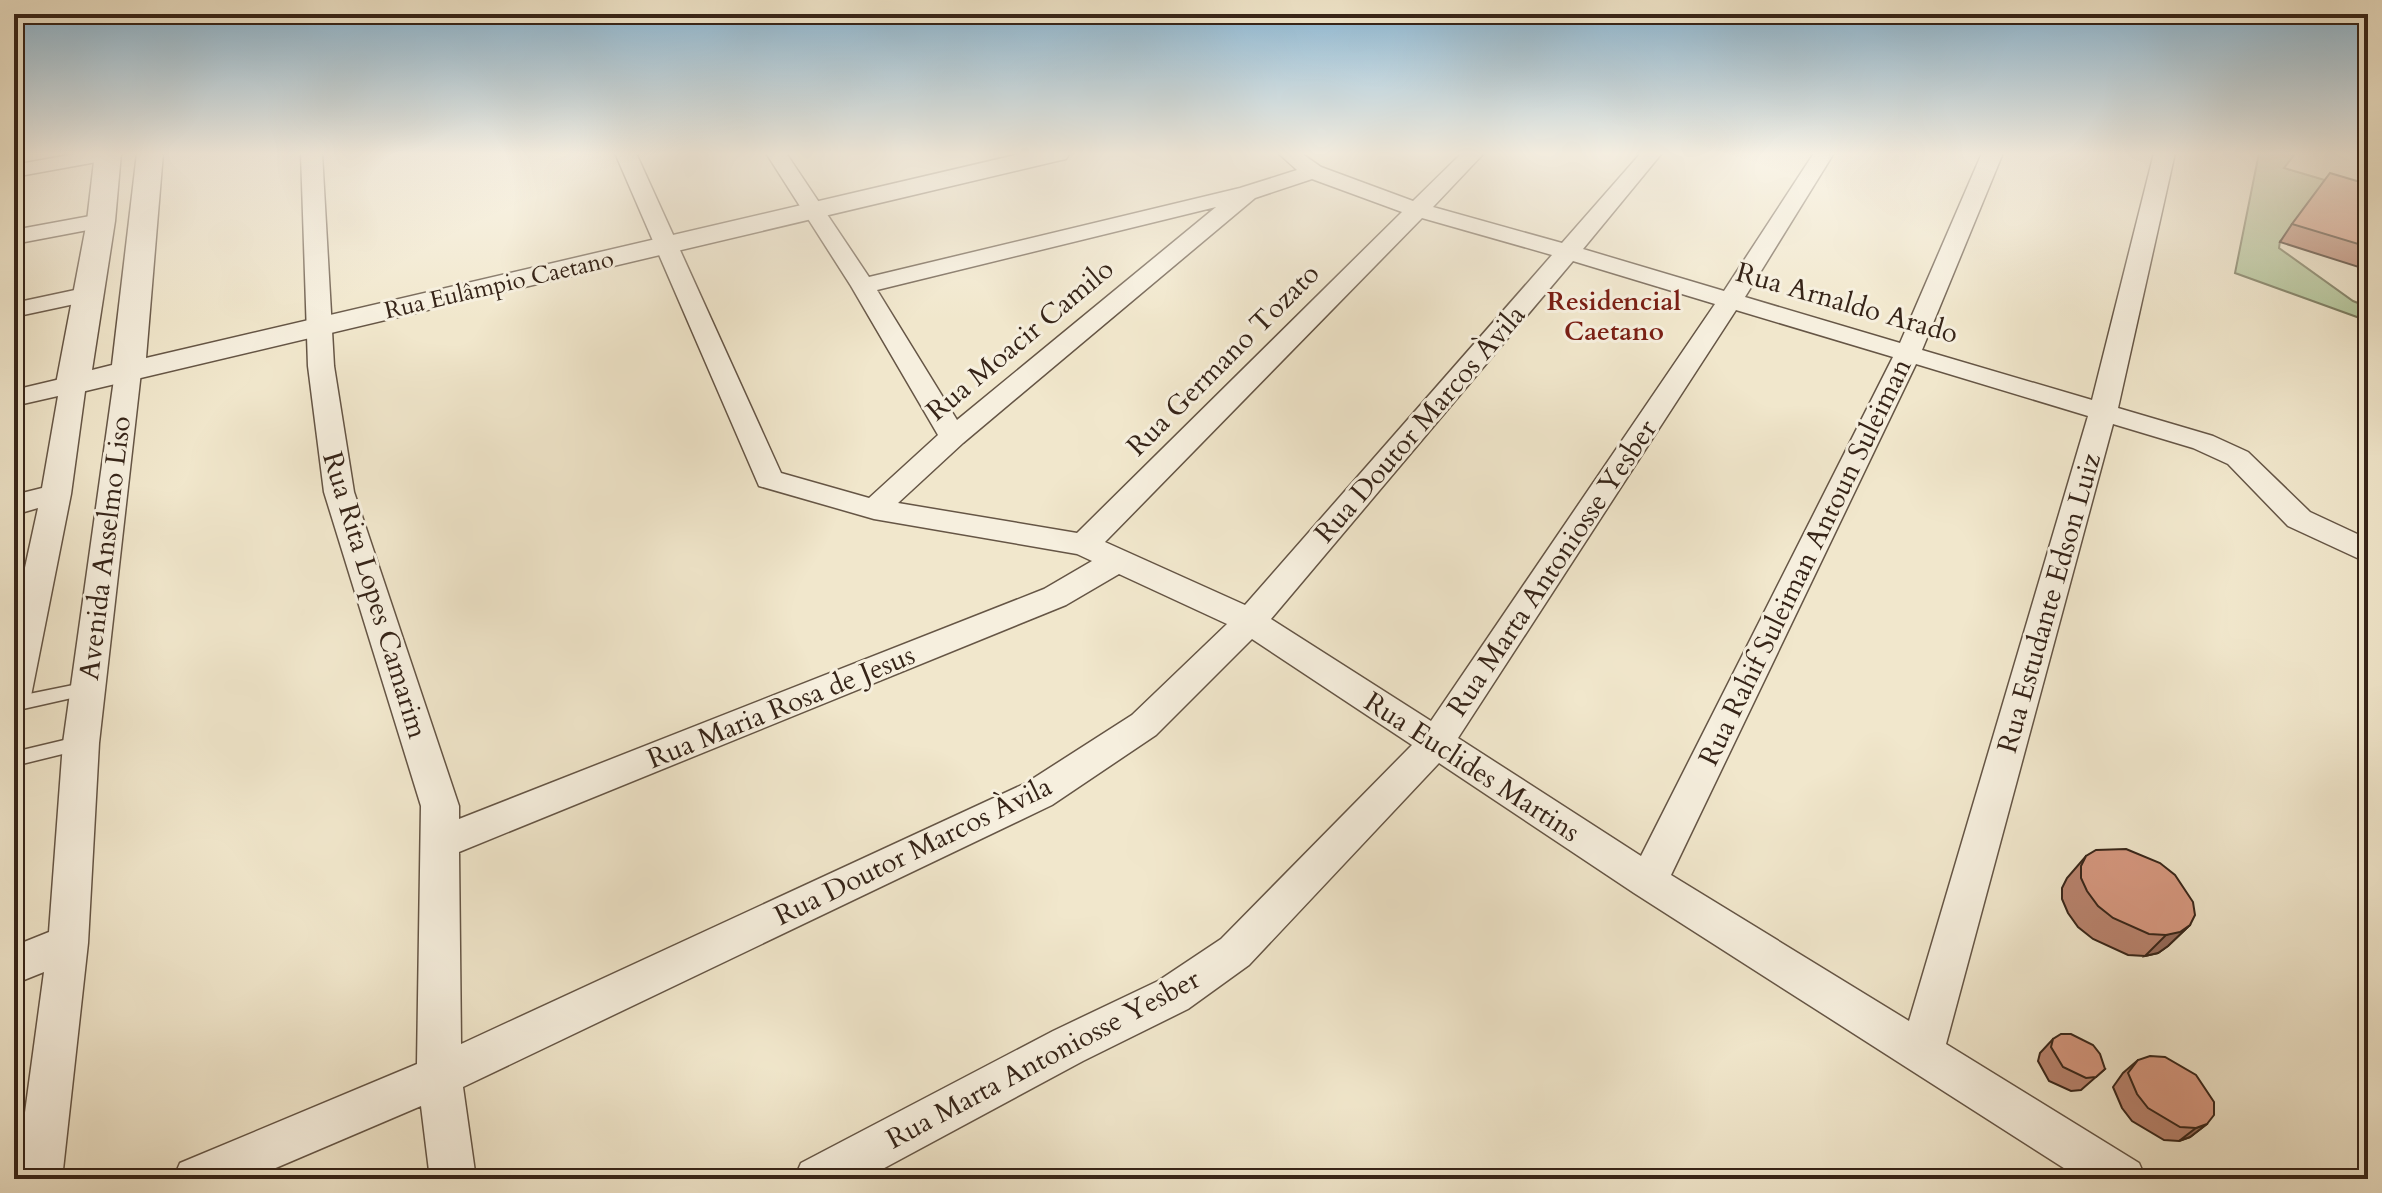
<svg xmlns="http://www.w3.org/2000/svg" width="2382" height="1193" font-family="Cardo,serif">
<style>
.green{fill:#b4c79c;stroke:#75765a;stroke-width:2}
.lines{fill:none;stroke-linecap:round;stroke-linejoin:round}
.service-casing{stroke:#655545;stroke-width:3}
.minor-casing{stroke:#655545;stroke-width:3}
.tertiary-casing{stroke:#655545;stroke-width:3}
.service{fill:#f6efde;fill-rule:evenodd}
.minor{fill:#f6efde;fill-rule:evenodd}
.tertiary{fill:#f6efde;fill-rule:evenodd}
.wall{fill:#b9836e;stroke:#362418;stroke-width:2}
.shaded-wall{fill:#966a5a;stroke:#362418;stroke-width:2}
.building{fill:#d79880;stroke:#362418;stroke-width:2}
.labels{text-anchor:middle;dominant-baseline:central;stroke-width:6;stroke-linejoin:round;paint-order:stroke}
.far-street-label{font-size:24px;fill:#362418;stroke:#f6efde}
.far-neighbourhood-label{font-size:26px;font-weight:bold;fill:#7a1f14;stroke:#f6efde}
.street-label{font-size:28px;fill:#362418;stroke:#f6efde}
</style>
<rect width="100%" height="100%" fill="#f1e7cc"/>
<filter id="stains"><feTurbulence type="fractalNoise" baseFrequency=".0025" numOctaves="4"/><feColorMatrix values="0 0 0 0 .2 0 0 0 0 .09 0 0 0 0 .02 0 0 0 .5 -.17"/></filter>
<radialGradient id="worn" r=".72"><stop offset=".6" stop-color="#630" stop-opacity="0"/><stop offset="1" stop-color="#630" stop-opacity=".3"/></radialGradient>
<path class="green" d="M2259,153L2294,155L2284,168L2362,191L2280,241L2279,248L2353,301L2368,307V321L2235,273Z"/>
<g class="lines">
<g class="service-casing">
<g id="service">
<path d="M88,682L94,683L97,688L94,693L14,711V697Z"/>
<path d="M81,736L87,738L90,743L87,748L14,766V752Z"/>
</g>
</g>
<g class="minor-casing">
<g id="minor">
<path d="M80,153H124L113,159L14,177V165Z"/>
<path d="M301,153H322L334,366L354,492L459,806V819L1044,589L1092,561L1077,554L874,519L759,486L615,153H636L781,473L869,498L938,435L851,286L766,153H786L869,277L1240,188L1297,170L1278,153H1301L1321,167L1413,201L1462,153H1484L1433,207L1562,243L1641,153H1662L1583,249L1724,291L1814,153H1834L1745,297L1900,343L1982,153H2003L1922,350L2092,400L2154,153H2175L2118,408L2213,436L2248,452L2310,512L2368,539V563L2288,526L2228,464L2193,448L2113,424L1946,1044L2139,1163L2146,1179H2081L1634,893L1439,763L1249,965L1188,1009L1083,1061L864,1179H794L801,1163L1053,1031L1158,981L1221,939L1412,745L1252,639L1156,735L1052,805L463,1087L476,1179H430L421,1106L250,1179H173L180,1163L417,1064L421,806L324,492L308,366ZM1312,179L1402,212L1077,533L898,503L963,443L1255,198ZM1216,207L957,420L877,290ZM1422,218L1552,255L1245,605L1105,542ZM1573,261L1715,304L1431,721L1271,619ZM1736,310L1893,357L1641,856L1458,738ZM1916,364L2088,416L1909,1021L1671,875ZM1119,574L1227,624L1132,715L1026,783L461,1044L459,852L1066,605Z"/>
<path d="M101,214L109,216L112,221L109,226L14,244V230Z"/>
<path d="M89,287L98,289L101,294L98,299L14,317V303Z"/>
<path d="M128,364L137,366L141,372L99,743L88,943L62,1179H16L44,972L14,984V946L49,932L63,743L115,372L119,366Z"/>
<path d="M73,376L82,378L86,384L71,494L31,696L26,705L14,709V618L38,508L14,515V495L42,488L58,396L14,406V390Z"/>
</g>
</g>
<g class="tertiary-casing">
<path id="tertiary" d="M95,153H121L115,221L92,370L112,365L137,153H163L146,358L1024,153H1070L1066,159L1057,161L73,394L61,391L56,384L87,221Z"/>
</g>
<use href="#service" class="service"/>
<use href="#minor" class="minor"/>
<use href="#tertiary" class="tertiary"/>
</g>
<g class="wall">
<path d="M2368,182V270L2280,242L2292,224Z"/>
<path d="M2086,856L2190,925L2168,946L2158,953L2145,956L2128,955L2093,939L2078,927L2068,913L2062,899V888L2067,878Z"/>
<path d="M2053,1039L2105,1069L2081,1090L2071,1091L2049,1081L2038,1061L2040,1053Z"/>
<path d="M2138,1060L2207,1124L2190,1137L2179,1141L2164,1140L2132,1121L2122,1108L2113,1087L2123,1073Z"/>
</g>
<g class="shaded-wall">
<path d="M2190,925L2168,946L2158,953L2145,956L2166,935Z"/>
<path d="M2207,1124L2190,1137L2179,1141L2196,1128Z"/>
</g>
<g class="building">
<path d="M2330,173L2367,184L2368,182V247L2292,224Z"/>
<path d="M2126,849L2160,863L2175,875L2193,902L2195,915L2190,925L2180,932L2166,935L2149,934L2113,918L2098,906L2087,891L2081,878V866L2086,856L2096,850Z"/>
<path d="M2061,1034H2071L2093,1045L2100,1054L2105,1069L2096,1077L2086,1078L2063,1067L2051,1047L2053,1039Z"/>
<path d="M2150,1056L2165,1057L2196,1075L2214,1102V1115L2207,1124L2196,1128L2180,1127L2148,1108L2137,1094L2128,1073L2138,1060Z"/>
</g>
<linearGradient id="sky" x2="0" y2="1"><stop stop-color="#89b8d7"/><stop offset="0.48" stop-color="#f9f4e8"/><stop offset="1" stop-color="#f9f4e8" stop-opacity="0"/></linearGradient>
<rect width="2382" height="320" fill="url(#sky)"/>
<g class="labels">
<g class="far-street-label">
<text transform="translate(499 285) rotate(-13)">Rua Eulâmpio Caetano</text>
</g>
<g class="far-neighbourhood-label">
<text x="1614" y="301">Residencial<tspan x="1614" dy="30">Caetano</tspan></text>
</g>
<g class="street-label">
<text transform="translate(1847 303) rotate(16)">Rua Arnaldo Arado</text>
<text transform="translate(1020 340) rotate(-40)">Rua Moacir Camilo</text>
<text transform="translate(1223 360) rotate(-45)">Rua Germano Tozato</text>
<text transform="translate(1420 424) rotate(-49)">Rua Doutor Marcos Àvila</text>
<text transform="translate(105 548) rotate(-83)">Avenida Anselmo Liso</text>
<text transform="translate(1805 562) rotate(-64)">Rua Rahif Suleiman Antoun Suleiman</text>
<text transform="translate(1552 568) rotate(-56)">Rua Marta Antoniosse Yesber</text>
<text transform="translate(375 595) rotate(73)">Rua Rita Lopes Camarim</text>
<text transform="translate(2049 603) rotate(-74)">Rua Estudante Edson Luiz</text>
<text transform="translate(781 707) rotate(-22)">Rua Maria Rosa de Jesus</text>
<text transform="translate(1472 767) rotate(33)">Rua Euclides Martins</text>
<text transform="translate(913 851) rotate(-26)">Rua Doutor Marcos Àvila</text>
<text transform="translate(1043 1059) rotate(-28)">Rua Marta Antoniosse Yesber</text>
</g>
</g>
<rect width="2382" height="1193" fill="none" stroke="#f1e7cc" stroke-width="48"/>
<rect x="16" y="16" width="2350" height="1161" fill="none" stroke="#362418" stroke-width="4"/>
<rect x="24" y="24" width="2334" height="1145" fill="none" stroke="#362418" stroke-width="2"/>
<rect width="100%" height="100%" filter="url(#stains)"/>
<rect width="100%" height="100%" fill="url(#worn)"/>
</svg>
